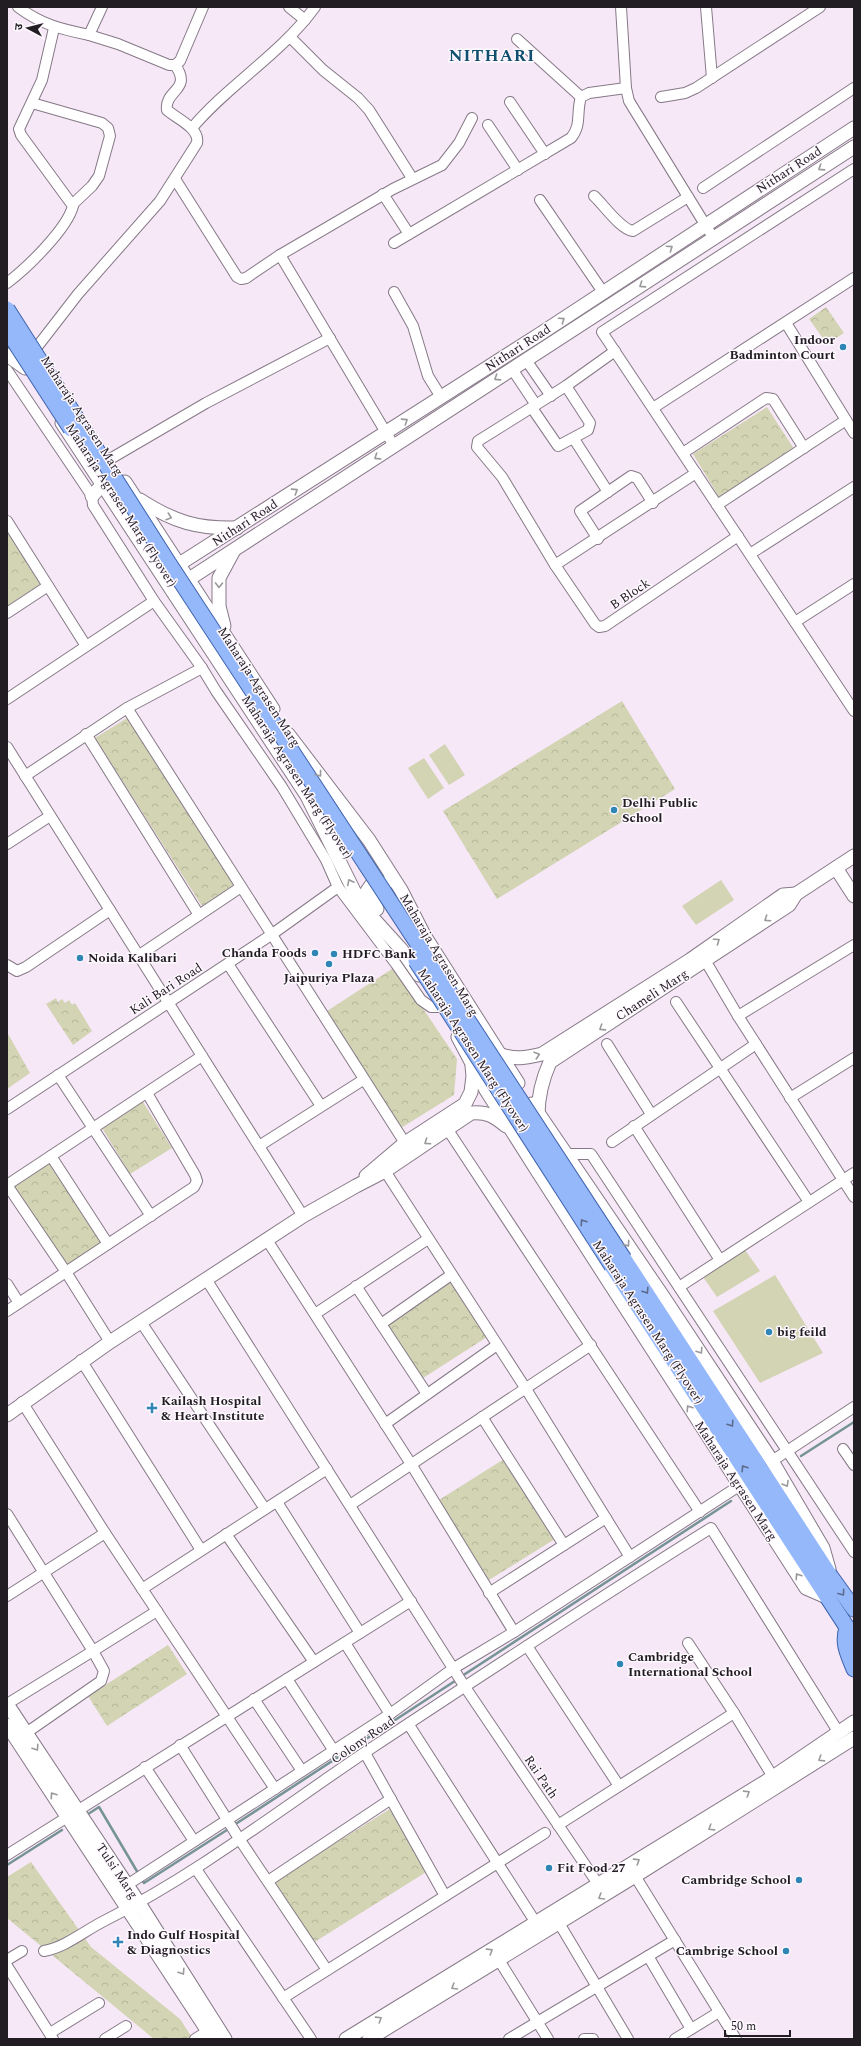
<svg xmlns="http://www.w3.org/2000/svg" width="861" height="2046" font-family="Spectral,'Noto Sans Devanagari',serif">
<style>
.forest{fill:url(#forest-crowns)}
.garden{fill:#d2d4b4}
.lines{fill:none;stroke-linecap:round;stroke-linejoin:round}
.stream{stroke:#769396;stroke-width:2.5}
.street-casing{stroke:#867987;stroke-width:12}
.secondary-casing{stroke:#867987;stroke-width:15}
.primary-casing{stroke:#3f63ad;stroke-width:17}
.street{stroke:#fff;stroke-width:10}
.secondary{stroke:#fff;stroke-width:13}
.primary{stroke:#95b8fb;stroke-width:15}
.primary-bridge-casing{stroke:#3f63ad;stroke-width:17;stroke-linecap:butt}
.primary-bridge{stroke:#95b8fb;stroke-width:15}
.oneway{stroke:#9c999c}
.oneway2{stroke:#5c6a8e}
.poi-dot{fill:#2f86b5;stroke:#fef8ff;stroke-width:1.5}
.labels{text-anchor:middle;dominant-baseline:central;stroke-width:3;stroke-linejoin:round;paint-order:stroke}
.street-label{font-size:13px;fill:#221d22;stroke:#fef8ff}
.poi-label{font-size:13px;font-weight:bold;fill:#221d22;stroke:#fef8ff;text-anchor:start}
.district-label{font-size:17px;font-weight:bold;letter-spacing:1px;fill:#114f6f;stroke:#fef8ff}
</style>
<defs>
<pattern id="forest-crowns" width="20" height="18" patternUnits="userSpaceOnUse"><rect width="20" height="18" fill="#d2d4b4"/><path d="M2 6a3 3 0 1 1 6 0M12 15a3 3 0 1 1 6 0" fill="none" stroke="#b4b69a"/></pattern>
</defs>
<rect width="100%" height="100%" fill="#f7e8f7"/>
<g class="forest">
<path d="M826,307L844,333L827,344L809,319Z"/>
<path d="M767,407L794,449L719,497L693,454Z"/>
<path d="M7,530L42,583L7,606Z"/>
<path d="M622,701L675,789L497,899L443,811Z"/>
<path d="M127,718L234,885L202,906L95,738Z"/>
<path d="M395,967L457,1059L454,1095L401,1128L327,1011Z"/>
<path d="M56,998L58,1002L62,999L65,1003L69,1000L72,1005L75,1003L92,1031L73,1045L46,1004Z"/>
<path d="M7,1032L30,1073L7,1089Z"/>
<path d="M143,1102L172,1148L130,1174L102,1128Z"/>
<path d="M50,1162L103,1243L67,1267L14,1186Z"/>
<path d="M450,1279L487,1337L420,1380L383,1321Z"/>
<path d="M504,1459L555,1539L489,1580L439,1500Z"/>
<path d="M168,1645L187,1674L107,1726L88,1696Z"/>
<path d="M393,1807L431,1869L313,1943L275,1881Z"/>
<path d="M31,1862L91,1947L180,2019L193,2039H154L7,1918V1877Z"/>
</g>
<g class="garden">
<path d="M445,744L465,775L449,785L429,755Z"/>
<path d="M424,758L444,788L428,799L408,768Z"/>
<path d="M721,880L734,900L696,925L682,906Z"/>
<path d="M745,1250L760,1271L717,1297L703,1277Z"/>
<path d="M775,1275L823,1353L760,1383L713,1311Z"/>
</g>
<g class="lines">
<g class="stream">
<path d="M801,1456L854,1422"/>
<path d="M462,1676L731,1501"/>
<path d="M85,1816L99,1807L138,1873"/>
<path d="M234,1825L458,1679"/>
<path d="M7,1865L62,1830"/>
<path d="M141,1878L144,1883L230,1828"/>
</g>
<g class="street-casing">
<g id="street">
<path d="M18,7C42,25 61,29 89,35L102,7"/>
<path d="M289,7L305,20"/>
<path d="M621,7L626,88L629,101L714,239"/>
<path d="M706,7L712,78"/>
<path d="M89,35L118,44L169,65H175L180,61L203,7"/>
<path d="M290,37L323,70L358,98L369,110L412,178"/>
<path d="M517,39L581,97"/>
<path d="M661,97L685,93L696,88L820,7"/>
<path d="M510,102L545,154"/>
<path d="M32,103L102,123L108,128L110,136L99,176L92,186L73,204"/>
<path d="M488,125L518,170"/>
<path d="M192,128C229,84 281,54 315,7"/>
<path d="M854,169L602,332L854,711"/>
<path d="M175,179L237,277L241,279L246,278L280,255L393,189L442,165L459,143L472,118"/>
<path d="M703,188L854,88"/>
<path d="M383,194L409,234"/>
<path d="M594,196C604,205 620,229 633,231L688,197"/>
<path d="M540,200L603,292"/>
<path d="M394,243L571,138C582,125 576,112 581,97L589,93L626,88"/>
<path d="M280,255L394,446"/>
<path d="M7,283C27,268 67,229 73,206L21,135L19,129L42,80L54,28"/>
<path d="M394,292L413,326L428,376L441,397"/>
<path d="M786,323L854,433"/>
<path d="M37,347L78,294L160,201L197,143C200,128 177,119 167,110C164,90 193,90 175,65"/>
<path d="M615,351L566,386L478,441L477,447L502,477L555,565L595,624L599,627L605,626L738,536"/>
<path d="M526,360L551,396"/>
<path d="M512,369L536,405"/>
<path d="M7,370L92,496L93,505L154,601L202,668L216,691L282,787L326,860L338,887L396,964L421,1000L431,1007H441"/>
<path d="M532,408L558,446L588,430L590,423L566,386"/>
<path d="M653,408L854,278"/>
<path d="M574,439L608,492"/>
<path d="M683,453L766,398L773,399L804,448"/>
<path d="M110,459L206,403L330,338"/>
<path d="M717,505L846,420"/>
<path d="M7,521L86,646"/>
<path d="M598,539L580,511L631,476L637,478L653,503"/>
<path d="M750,554L854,487"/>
<path d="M555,565L696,473"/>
<path d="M7,613L48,586"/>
<path d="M795,622L854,584"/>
<path d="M7,699L154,601"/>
<path d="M127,708L405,1143"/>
<path d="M86,734L199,915"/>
<path d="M7,747L303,1216"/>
<path d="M25,776L127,708L202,668"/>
<path d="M7,844L50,816"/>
<path d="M702,955L738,1016L854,1197"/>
<path d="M138,956L241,887"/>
<path d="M228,964L321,1106"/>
<path d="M7,965L17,971L26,967L110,910"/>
<path d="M676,1002L809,1202"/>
<path d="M738,1016L854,945"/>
<path d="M607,1044L651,1114"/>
<path d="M58,1075L151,1216"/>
<path d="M790,1098L854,1058"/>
<path d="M7,1109L271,935L338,887"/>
<path d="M444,1124L700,1512"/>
<path d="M634,1126L720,1260"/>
<path d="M612,1142L756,1044"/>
<path d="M259,1146L363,1080"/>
<path d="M565,1154H591L854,1552"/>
<path d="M51,1156L108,1244"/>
<path d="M385,1171L526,1389L630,1557"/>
<path d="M7,1185L202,1056"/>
<path d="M7,1185L66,1272L110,1342"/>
<path d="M267,1240L411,1464L514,1632"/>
<path d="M206,1279L463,1684L598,1884"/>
<path d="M7,1284L19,1303"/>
<path d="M356,1286L427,1394"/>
<path d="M679,1287L854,1173"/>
<path d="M7,1311L194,1187L197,1181L195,1175L147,1093"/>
<path d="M315,1314L428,1239"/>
<path d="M141,1322L265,1509"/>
<path d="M381,1324L451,1275"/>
<path d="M81,1360L201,1550"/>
<path d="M22,1402L105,1533L275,1789"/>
<path d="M482,1417L564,1545"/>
<path d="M385,1424L497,1345"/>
<path d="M843,1449L854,1465"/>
<path d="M772,1461L854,1407"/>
<path d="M277,1502L360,1633"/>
<path d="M350,1505L591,1345"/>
<path d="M7,1514L93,1651L7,1704"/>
<path d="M226,1534L314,1662"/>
<path d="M142,1589L327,1469"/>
<path d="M489,1593L606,1518"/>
<path d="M7,1596L105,1533"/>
<path d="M345,1643L390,1714"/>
<path d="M688,1643L734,1713L773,1777"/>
<path d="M527,1646L619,1786"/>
<path d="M287,1679L334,1751"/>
<path d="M254,1699L302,1771"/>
<path d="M409,1725L536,1923"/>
<path d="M26,1733L101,1681L104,1671L93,1651L157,1611"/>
<path d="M180,1745L240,1840L327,1970"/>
<path d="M365,1753L445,1896"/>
<path d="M145,1767L194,1841"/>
<path d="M558,1825L734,1713"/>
<path d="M7,1855L411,1601"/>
<path d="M196,1869L311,2039"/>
<path d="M635,1876L736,2039"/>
<path d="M268,1881L391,1799"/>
<path d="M127,1885L390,1714L454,1668L514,1632L739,1486"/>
<path d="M559,1923L628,2039"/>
<path d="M44,1951C66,1947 84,1931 104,1921C197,1874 278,1811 364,1753C479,1677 594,1601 711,1528L839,1733"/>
<path d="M648,1956L691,2029"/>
<path d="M7,1960L22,1951"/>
<path d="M499,1960L548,2039"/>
<path d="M7,1966L53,2039"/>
<path d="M283,1998L545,1833"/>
<path d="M50,2033L99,2003"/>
<path d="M105,2039L126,2026"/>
<path d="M195,2039L208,2031"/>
<path d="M509,2039L675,1940"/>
<path d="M584,2039H593"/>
<path d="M675,2039L719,2012"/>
</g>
</g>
<g class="secondary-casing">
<g id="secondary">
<path d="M7,355L25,368"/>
<path d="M62,423L307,796L354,891L371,916L401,949L419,975"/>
<path d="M125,482L273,709"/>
<path d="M92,496L103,484"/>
<path d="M140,500C174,522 198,529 237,528"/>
<path d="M173,568L540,334L854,128"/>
<path d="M183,583L854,147"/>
<path d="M224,626L219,606V578L233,552"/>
<path d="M288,734L369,840L401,890L424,935L518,1083"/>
<path d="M836,868L854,896"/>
<path d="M377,909L367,891L372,884L380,882L386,884"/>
<path d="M458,1037L486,1090L538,1172L806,1588L829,1598"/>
<path d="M499,1054C515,1060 526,1058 542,1054L690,960L783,895L796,894"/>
<path d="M532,1104L662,1295L772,1461L823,1548L829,1569"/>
<path d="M538,1115C538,1095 542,1080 550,1062L789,905L796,894L854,856"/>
<path d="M366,1176L405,1143L465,1104L471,1092L473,1076L472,1066"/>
<path d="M7,1415L110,1342L303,1216L356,1186L385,1171L471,1113C487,1111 495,1117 506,1126"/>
<path d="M7,1704L139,1903L225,2039"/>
<path d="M7,1725L213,2039"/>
<path d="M346,2039L773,1777L854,1722"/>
<path d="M369,2039L635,1876L854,1738"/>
</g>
</g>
<g class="primary-casing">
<g id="primary">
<path d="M624,1259L831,1577L854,1609"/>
<path d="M612,1266L854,1638"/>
<path d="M847,1628C842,1643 848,1654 854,1669"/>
</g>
</g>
<use href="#street" class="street"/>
<use href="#secondary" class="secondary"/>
<use href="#primary" class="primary"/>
<g class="primary-bridge-casing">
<g id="primary-bridge">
<path d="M7,309L168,562L624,1259"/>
<path d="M7,330L71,429"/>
<path d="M416,961L612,1266"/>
</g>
</g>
<use href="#primary-bridge" class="primary-bridge"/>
</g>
<defs><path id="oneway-chevron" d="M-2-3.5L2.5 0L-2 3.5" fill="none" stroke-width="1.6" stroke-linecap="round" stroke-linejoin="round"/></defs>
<g class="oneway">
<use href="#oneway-chevron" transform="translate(821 168) rotate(147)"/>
<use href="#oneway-chevron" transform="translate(670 248) rotate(-34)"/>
<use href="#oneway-chevron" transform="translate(642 285) rotate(147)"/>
<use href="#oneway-chevron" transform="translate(562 320) rotate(-34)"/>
<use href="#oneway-chevron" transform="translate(497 378) rotate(147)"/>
<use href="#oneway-chevron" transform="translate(405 421) rotate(-33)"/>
<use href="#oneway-chevron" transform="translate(377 457) rotate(147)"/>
<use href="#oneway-chevron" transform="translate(295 491) rotate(-33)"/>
<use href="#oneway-chevron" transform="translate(169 517) rotate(19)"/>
<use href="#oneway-chevron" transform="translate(219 585) rotate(91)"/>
<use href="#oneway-chevron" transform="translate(319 774) rotate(52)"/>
<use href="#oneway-chevron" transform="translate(350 882) rotate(-117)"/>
<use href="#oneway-chevron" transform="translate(767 919) rotate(146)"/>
<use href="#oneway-chevron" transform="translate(717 941) rotate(-35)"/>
<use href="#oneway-chevron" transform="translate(602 1028) rotate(147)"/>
<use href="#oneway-chevron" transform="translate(537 1055) rotate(-18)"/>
<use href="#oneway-chevron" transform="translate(427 1142) rotate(146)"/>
<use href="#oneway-chevron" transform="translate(627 1244) rotate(55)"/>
<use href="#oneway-chevron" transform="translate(700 1351) rotate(56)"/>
<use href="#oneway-chevron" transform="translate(689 1408) rotate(-123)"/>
<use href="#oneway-chevron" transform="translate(786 1484) rotate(60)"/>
<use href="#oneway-chevron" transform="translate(798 1576) rotate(-123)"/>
<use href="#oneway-chevron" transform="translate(36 1748) rotate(57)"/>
<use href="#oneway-chevron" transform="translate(821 1759) rotate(148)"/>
<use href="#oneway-chevron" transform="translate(747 1793) rotate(-32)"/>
<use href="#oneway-chevron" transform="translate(53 1795) rotate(-124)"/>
<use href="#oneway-chevron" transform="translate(711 1828) rotate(148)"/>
<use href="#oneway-chevron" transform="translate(637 1861) rotate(-32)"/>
<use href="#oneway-chevron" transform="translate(601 1897) rotate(149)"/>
<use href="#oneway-chevron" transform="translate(490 1951) rotate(-32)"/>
<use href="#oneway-chevron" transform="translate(182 1972) rotate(57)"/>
<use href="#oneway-chevron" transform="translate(454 1987) rotate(149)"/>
<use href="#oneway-chevron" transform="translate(379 2019) rotate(-32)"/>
</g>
<g class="oneway2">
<use href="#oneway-chevron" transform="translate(583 1222) rotate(-123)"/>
<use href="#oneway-chevron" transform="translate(646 1291) rotate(57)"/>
<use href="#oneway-chevron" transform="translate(731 1424) rotate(57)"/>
<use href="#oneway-chevron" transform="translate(744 1468) rotate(-123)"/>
<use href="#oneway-chevron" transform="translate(842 1593) rotate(54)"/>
</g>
<g class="poi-dot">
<circle cx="843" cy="347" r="4"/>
<circle cx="614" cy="810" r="4"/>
<circle cx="315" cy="953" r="4"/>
<circle cx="334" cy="954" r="4"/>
<circle cx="80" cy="958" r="4"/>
<circle cx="329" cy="964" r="4"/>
<circle cx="769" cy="1332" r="4"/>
<path d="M150 1402h4v4h4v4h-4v4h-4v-4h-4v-4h4z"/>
<circle cx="620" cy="1664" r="4"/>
<circle cx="549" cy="1868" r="4"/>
<circle cx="799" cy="1880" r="4"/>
<path d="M116 1936h4v4h4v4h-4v4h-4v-4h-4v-4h4z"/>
<circle cx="786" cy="1951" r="4"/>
</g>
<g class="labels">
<g class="street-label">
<text transform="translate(789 170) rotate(-33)">Nithari Road</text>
<text transform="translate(518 348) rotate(-33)">Nithari Road</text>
<text transform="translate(82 416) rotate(57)">Maharaja Agrasen Marg</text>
<text transform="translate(121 505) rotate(57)">Maharaja Agrasen Marg (Flyover)</text>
<text transform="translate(245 523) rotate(-33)">Nithari Road</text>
<text transform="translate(630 594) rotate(-34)">B Block</text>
<text transform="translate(259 687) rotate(57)">Maharaja Agrasen Marg</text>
<text transform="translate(297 777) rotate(57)">Maharaja Agrasen Marg (Flyover)</text>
<text transform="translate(439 955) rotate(59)">Maharaja Agrasen Marg</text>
<text transform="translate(166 989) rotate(-33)">Kali Bari Road</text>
<text transform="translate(652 995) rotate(-33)">Chameli Marg</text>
<text transform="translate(473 1050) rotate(57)">Maharaja Agrasen Marg (Flyover)</text>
<text transform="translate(648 1322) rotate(57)">Maharaja Agrasen Marg (Flyover)</text>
<text transform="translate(736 1481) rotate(57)">Maharaja Agrasen Marg</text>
<text transform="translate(363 1740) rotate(-34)">Colony Road</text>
<text transform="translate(541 1777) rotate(56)">Rai Path</text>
<text transform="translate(117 1871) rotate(56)">Tulsi Marg</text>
</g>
<g class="poi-label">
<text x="835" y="340" text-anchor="end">Indoor<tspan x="835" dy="15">Badminton Court</tspan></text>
<text x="622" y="803">Delhi Public<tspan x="622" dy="15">School</tspan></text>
<text x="307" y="953" text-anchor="end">Chanda Foods</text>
<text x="342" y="954">HDFC Bank</text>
<text x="88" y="958">Noida Kalibari</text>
<text x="329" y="978" text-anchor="middle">Jaipuriya Plaza</text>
<text x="777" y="1332">big feild</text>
<text x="161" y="1401">Kailash Hospital<tspan x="161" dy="15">&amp; Heart Institute</tspan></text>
<text x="628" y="1657">Cambridge<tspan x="628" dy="15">International School</tspan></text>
<text x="557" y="1868">Fit Food 27</text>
<text x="791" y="1880" text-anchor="end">Cambridge School</text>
<text x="127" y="1935">Indo Gulf Hospital<tspan x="127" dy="15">&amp; Diagnostics</tspan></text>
<text x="778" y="1951" text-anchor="end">Cambrige School</text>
</g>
<g class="district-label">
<text x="492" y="56">NITHARI</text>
</g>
</g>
<rect width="861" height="2046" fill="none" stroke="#221d22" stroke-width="16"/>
<g transform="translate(28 28) rotate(277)" stroke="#fef8ff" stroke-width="3" paint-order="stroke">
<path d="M0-3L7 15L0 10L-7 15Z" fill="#221d22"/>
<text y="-6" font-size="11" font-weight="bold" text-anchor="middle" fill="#221d22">उ</text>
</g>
<path d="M725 2030v6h65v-6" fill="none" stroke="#221d22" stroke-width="2"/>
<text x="731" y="2030" font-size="12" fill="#221d22" stroke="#fef8ff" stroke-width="3" paint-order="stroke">50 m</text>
</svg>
